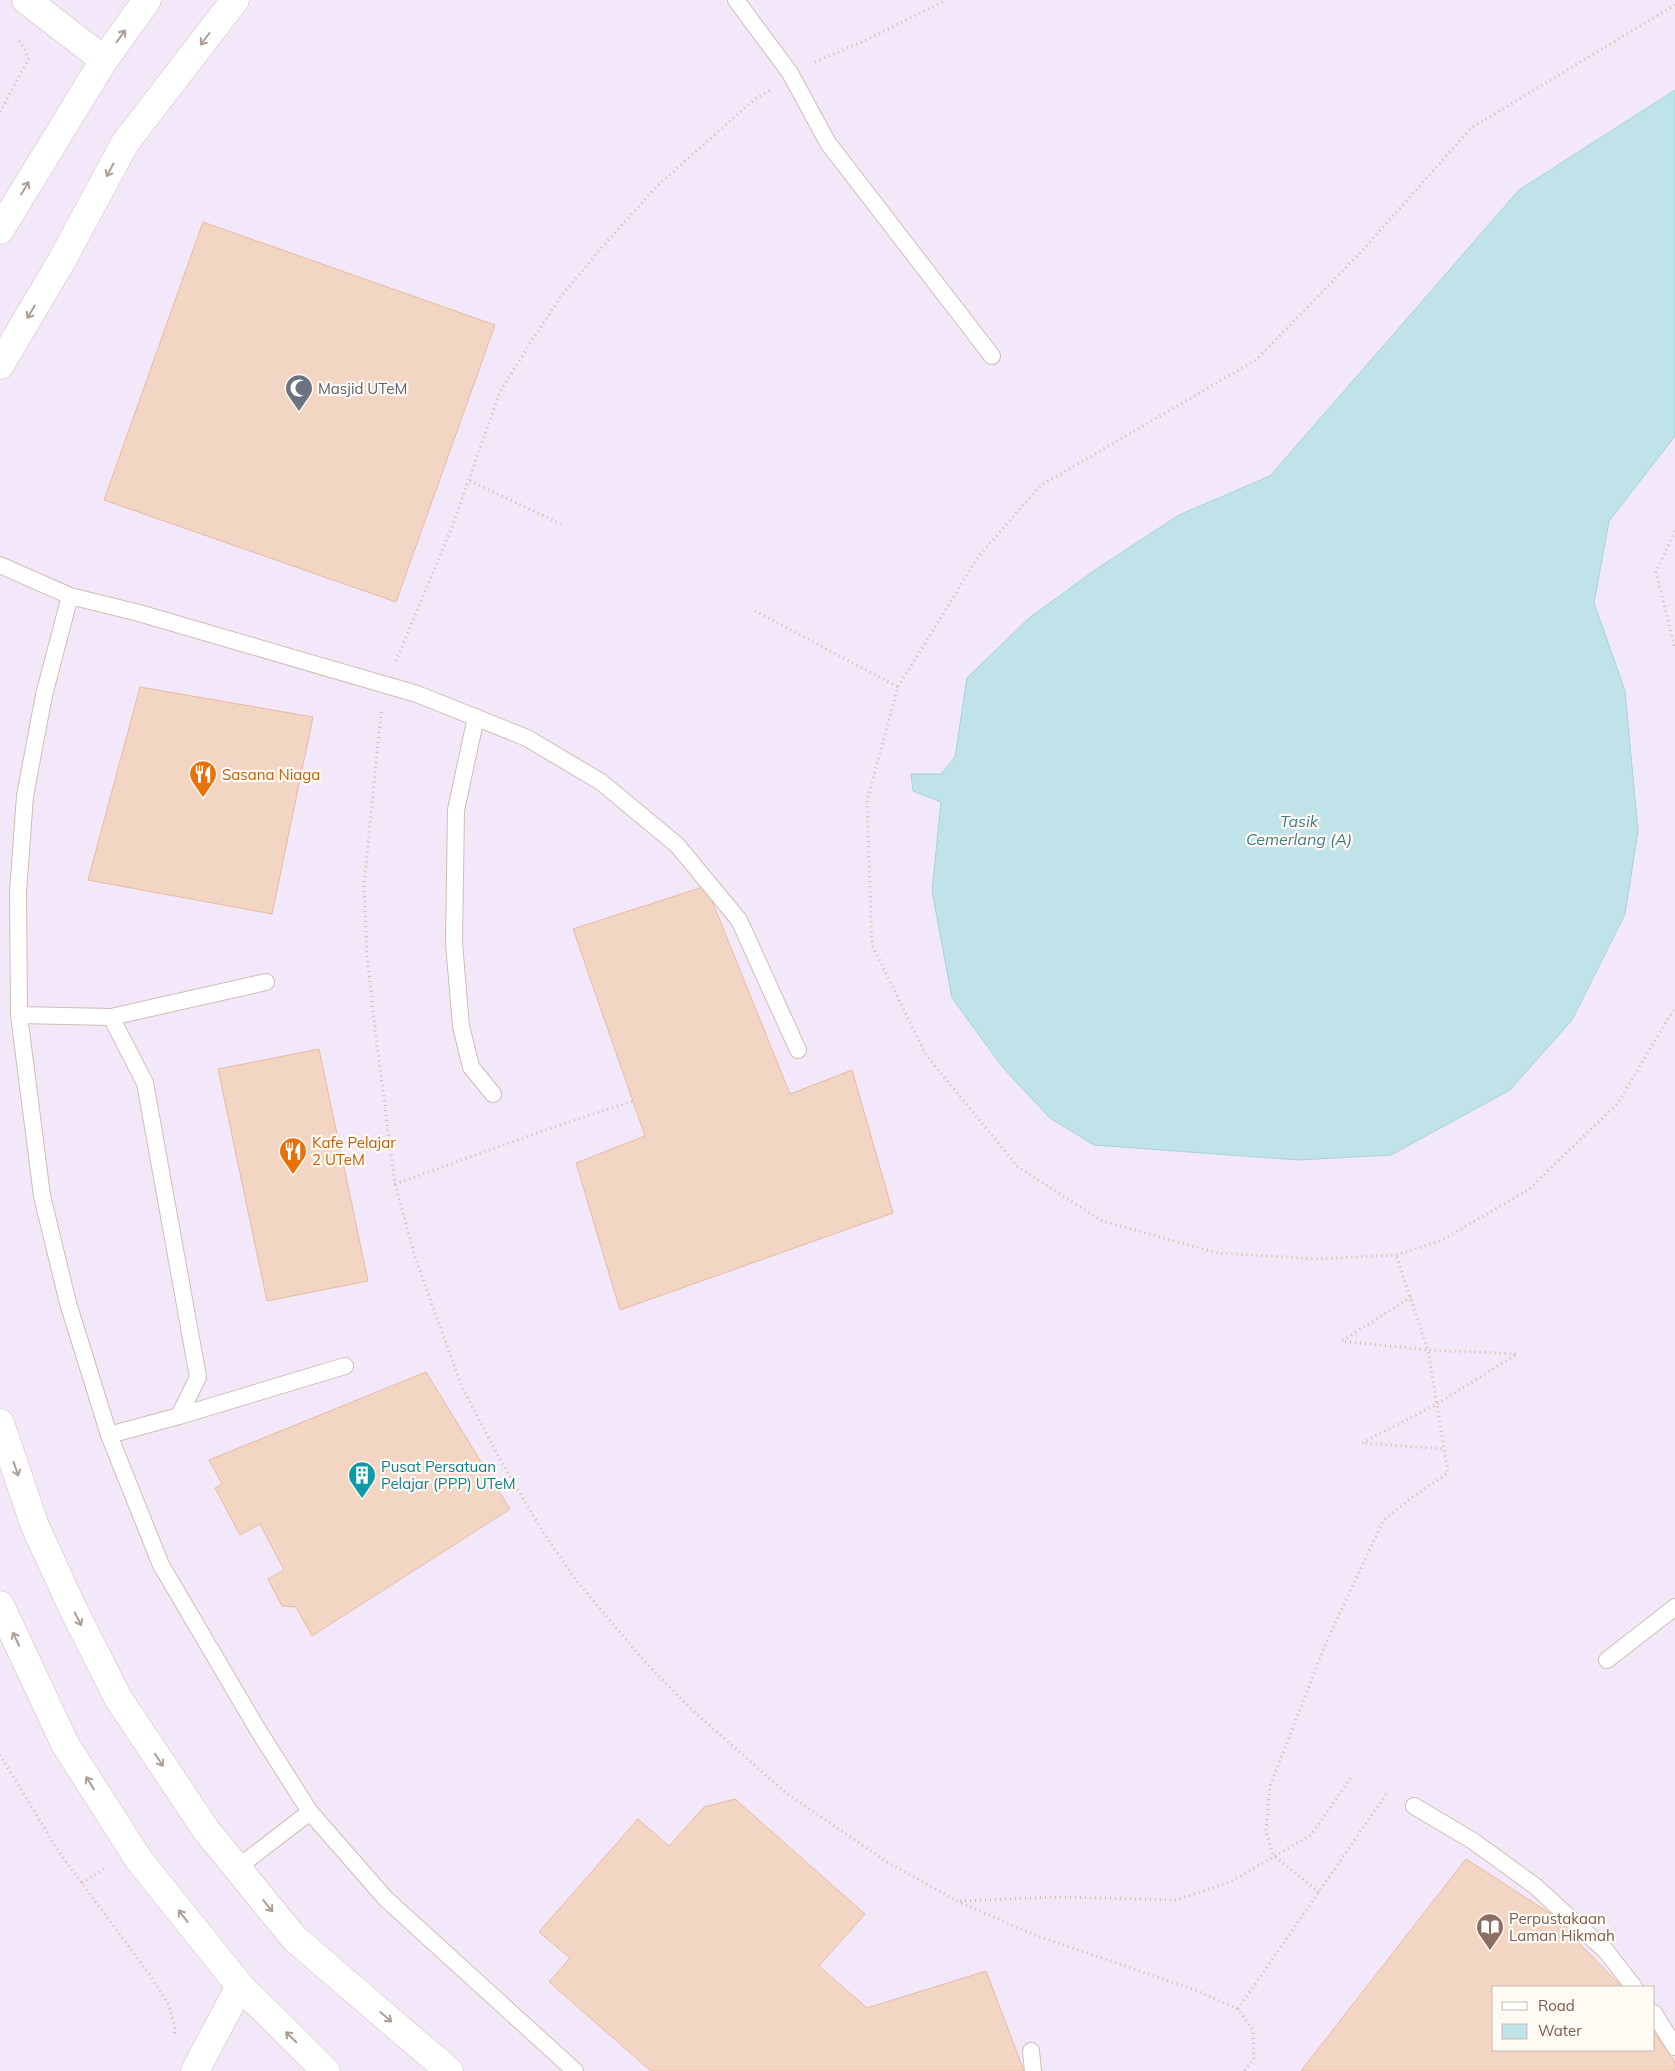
<svg xmlns="http://www.w3.org/2000/svg" width="1675" height="2071" font-family="Mulish,sans-serif">
<style>
.education{fill:#f3e8fa;fill-rule:evenodd}
.water{fill:#bfe3e8;stroke:#a5d3da}
.building{fill:#f3d5c3;stroke:#e6bba3}
.lines{fill:none;stroke-linecap:round;stroke-linejoin:round}
.lane-casing{stroke:#d1beb0;stroke-width:18}
.street-casing{stroke:#d1beb0;stroke-width:29}
.path{stroke:#d9b8a5;stroke-width:3;stroke-dasharray:1 4;stroke-linecap:butt}
.lane{stroke:#fff;stroke-width:16}
.street{stroke:#fff;stroke-width:28}
.oneway{stroke:#af9d94}
.labels{text-anchor:middle;dominant-baseline:central;stroke-width:4.5;stroke-linejoin:round;paint-order:stroke}
.worship-label{font-size:15px;fill:#5b616d;stroke:#fffaf3;text-anchor:start}
.food-label{font-size:15px;fill:#c56008;stroke:#fffaf3;text-anchor:start}
.culture-label{font-size:15px;fill:#0d838f;stroke:#fffaf3;text-anchor:start}
.education-label{font-size:15px;fill:#785e54;stroke:#fffaf3;text-anchor:start}
.water-label{font-size:16px;font-style:italic;fill:#437c86;stroke:#fffaf3}
</style>
<rect width="100%" height="100%" fill="#fdf6ec"/>
<path class="education" d="M0,0H1675V2071H0ZM1494,1987H1654V2050H1494Z"/>
<path class="water" d="M1675,90V436L1609,521L1594,603L1625,691L1638,831L1625,914L1572,1020L1510,1090L1391,1155L1298,1160L1094,1145L1050,1118L1004,1069L952,998L932,891L941,802L913,791L911,774H941L955,757L967,678L1029,618L1095,570L1179,515L1270,476L1519,190Z"/>
<g class="building">
<path d="M203,222L495,325L396,602L104,500Z"/>
<path d="M140,687L313,717L272,914L88,880Z"/>
<path d="M706,886L790,1094L852,1070L893,1213L620,1310L576,1163L645,1136L573,929Z"/>
<path d="M319,1049L368,1281L267,1301L218,1069Z"/>
<path d="M426,1372L510,1509L312,1636L296,1607L282,1606L268,1579L284,1570L260,1524L240,1535L215,1488L222,1484L209,1460Z"/>
<path d="M735,1799L865,1914L819,1966L867,2008L986,1971L1024,2071H651L549,1982L570,1958L539,1932L638,1819L669,1846L704,1807Z"/>
<path d="M1466,1859L1551,1914L1622,1987H1494V2050H1654V2032L1675,2062V2071H1301Z"/>
</g>
<g class="lines">
<g class="lane-casing">
<g id="lane">
<path d="M736,0L790,73L828,143L992,356"/>
<path d="M0,565L70,596L139,613L417,694L527,738L601,782L677,845L739,920L798,1050"/>
<path d="M70,596L44,695L25,796L18,892L19,1015L42,1196L68,1303L109,1435L161,1565L258,1730L310,1812L386,1899L575,2071"/>
<path d="M476,717L456,810L454,943L461,1026L471,1067L493,1094"/>
<path d="M19,1015L111,1017L145,1083L198,1377L179,1416L109,1435"/>
<path d="M111,1017L266,982"/>
<path d="M179,1416L345,1366"/>
<path d="M1607,1660L1675,1607"/>
<path d="M1414,1806L1473,1841L1535,1886L1606,1951L1634,1987"/>
<path d="M237,1868L310,1812"/>
<path d="M1654,2013L1675,2047"/>
<path d="M1031,2051L1033,2071"/>
</g>
</g>
<g class="street-casing">
<g id="street">
<path d="M26,0L104,60"/>
<path d="M0,230L104,60L147,0"/>
<path d="M0,365L61,262L125,143L235,0"/>
<path d="M0,1423L35,1526L74,1611L118,1698L206,1830L295,1939L449,2071"/>
<path d="M0,1605L65,1744L139,1860L240,1986L326,2071"/>
<path d="M195,2071L240,1986"/>
</g>
</g>
<g class="path">
<path d="M1675,5L1471,128L1361,252L1256,360L1040,486L978,557L898,687L867,801L872,945L926,1055L1018,1167L1102,1221L1218,1253L1319,1259L1396,1255L1440,1241L1528,1190L1618,1103L1675,1007"/>
<path d="M815,62L862,42L946,0"/>
<path d="M0,112L29,58L18,38"/>
<path d="M470,481L561,524"/>
<path d="M1675,531L1656,572L1675,649"/>
<path d="M755,611L898,687"/>
<path d="M396,661L452,527L500,392L530,343L562,295L603,246L657,186L755,99L770,90"/>
<path d="M381,712L364,886L367,956L376,1037L395,1184L415,1257L462,1387L498,1456L543,1532L575,1579L646,1663L691,1709L786,1793L887,1862L957,1901L1032,1934L1195,1990L1238,2009L1253,2030L1254,2059L1244,2071"/>
<path d="M395,1184L551,1128L633,1101"/>
<path d="M1411,1297L1342,1341L1428,1350L1517,1354L1437,1404L1362,1443L1445,1449"/>
<path d="M0,1755L59,1852L149,1974L169,2005L175,2028L174,2037"/>
<path d="M82,1883L105,1868"/>
<path d="M1319,1892L1273,1855L1266,1831L1270,1786L1326,1643L1383,1521L1411,1498L1448,1473L1428,1350L1396,1255"/>
<path d="M960,1901L1059,1897L1176,1900L1230,1882L1311,1835L1352,1776"/>
<path d="M1238,2009L1387,1793"/>
</g>
<use href="#lane" class="lane"/>
<use href="#street" class="street"/>
</g>
<defs><path id="oneway-shaft" d="M-6 0H5M1.5-3L5.5 0L1.5 3" fill="none" stroke-width="1.6" stroke-linecap="round" stroke-linejoin="round" transform="scale(1.25)"/></defs>
<g class="oneway">
<use href="#oneway-shaft" transform="translate(121 36) rotate(-54)"/>
<use href="#oneway-shaft" transform="translate(205 39) rotate(127)"/>
<use href="#oneway-shaft" transform="translate(110 170) rotate(118)"/>
<use href="#oneway-shaft" transform="translate(25 188) rotate(-59)"/>
<use href="#oneway-shaft" transform="translate(31 312) rotate(121)"/>
<use href="#oneway-shaft" transform="translate(16 1469) rotate(71)"/>
<use href="#oneway-shaft" transform="translate(78 1619) rotate(63)"/>
<use href="#oneway-shaft" transform="translate(16 1639) rotate(-115)"/>
<use href="#oneway-shaft" transform="translate(159 1760) rotate(57)"/>
<use href="#oneway-shaft" transform="translate(90 1783) rotate(-122)"/>
<use href="#oneway-shaft" transform="translate(268 1906) rotate(51)"/>
<use href="#oneway-shaft" transform="translate(183 1916) rotate(-128)"/>
<use href="#oneway-shaft" transform="translate(386 2017) rotate(41)"/>
<use href="#oneway-shaft" transform="translate(291 2037) rotate(-136)"/>
</g>
<defs>
<g id="mosque-pin" transform="scale(1.4375)"><path d="M0 17L-7.5 6A9.5 9.5 0 1 1 7.5 6Z" fill="#6b7280" stroke="#fffaf3"/><path d="M3.5-4.9A6 6 0 1 0 3.5 4.9A5 5 0 1 1 3.5-4.9Z" fill="#fff"/></g>
<g id="restaurant-pin" transform="scale(1.4375)"><path d="M0 17L-7.5 6A9.5 9.5 0 1 1 7.5 6Z" fill="#e8710a" stroke="#fffaf3"/><path d="M-5-6h1v4h1v-4h1v4h1v-4h1v5L-1.5 .5V6h-2V.5L-5-1ZM5-6V6H3V1.5H1.5Q1.5-4 5-6Z" fill="#fff"/></g>
<g id="building-pin" transform="scale(1.4375)"><path d="M0 17L-7.5 6A9.5 9.5 0 1 1 7.5 6Z" fill="#0f9aa8" stroke="#fffaf3"/><path d="M-4-6H4V6H1V3H-1V6H-4ZM-2.5-4.3h1.7v1.8h-1.7ZM.8-4.3h1.7v1.8H.8ZM-2.5-1h1.7V.8h-1.7ZM.8-1h1.7V.8H.8Z" fill="#fff"/></g>
<g id="library-pin" transform="scale(1.4375)"><path d="M0 17L-7.5 6A9.5 9.5 0 1 1 7.5 6Z" fill="#8d6e63" stroke="#fffaf3"/><path d="M-6-4Q-3-5.5-.7-3.5V5Q-3 3-6 4ZM6-4Q3-5.5 .7-3.5V5Q3 3 6 4Z" fill="#fff"/></g>
</defs>
<g fill-rule="evenodd">
<use href="#mosque-pin" x="299" y="388"/>
<use href="#restaurant-pin" x="203" y="774"/>
<use href="#restaurant-pin" x="293" y="1151"/>
<use href="#building-pin" x="362" y="1475"/>
<use href="#library-pin" x="1490" y="1927"/>
</g>
<g class="labels">
<g class="worship-label">
<text x="318" y="388">Masjid UTeM</text>
</g>
<g class="food-label">
<text x="222" y="774">Sasana Niaga</text>
<text x="312" y="1142">Kafe Pelajar<tspan x="312" dy="17">2 UTeM</tspan></text>
</g>
<g class="culture-label">
<text x="381" y="1466">Pusat Persatuan<tspan x="381" dy="17">Pelajar (PPP) UTeM</tspan></text>
</g>
<g class="education-label">
<text x="1509" y="1918">Perpustakaan<tspan x="1509" dy="17">Laman Hikmah</tspan></text>
</g>
<g class="water-label">
<text x="1299" y="821">Tasik<tspan x="1299" dy="18">Cemerlang (A)</tspan></text>
</g>
</g>
<rect x="1492" y="1986" width="162" height="65" fill="#fffaf3" stroke="#cabbb1"/>
<rect x="1502" y="2002" width="25" height="8" fill="#ffffff" stroke="#cabbb1"/>
<text x="1538" y="2011" font-size="15" fill="#7a5c4d">Road</text>
<rect x="1502" y="2024" width="25" height="15" fill="#bfe3e8" stroke="#cabbb1"/>
<text x="1538" y="2036" font-size="15" fill="#7a5c4d">Water</text>
</svg>
